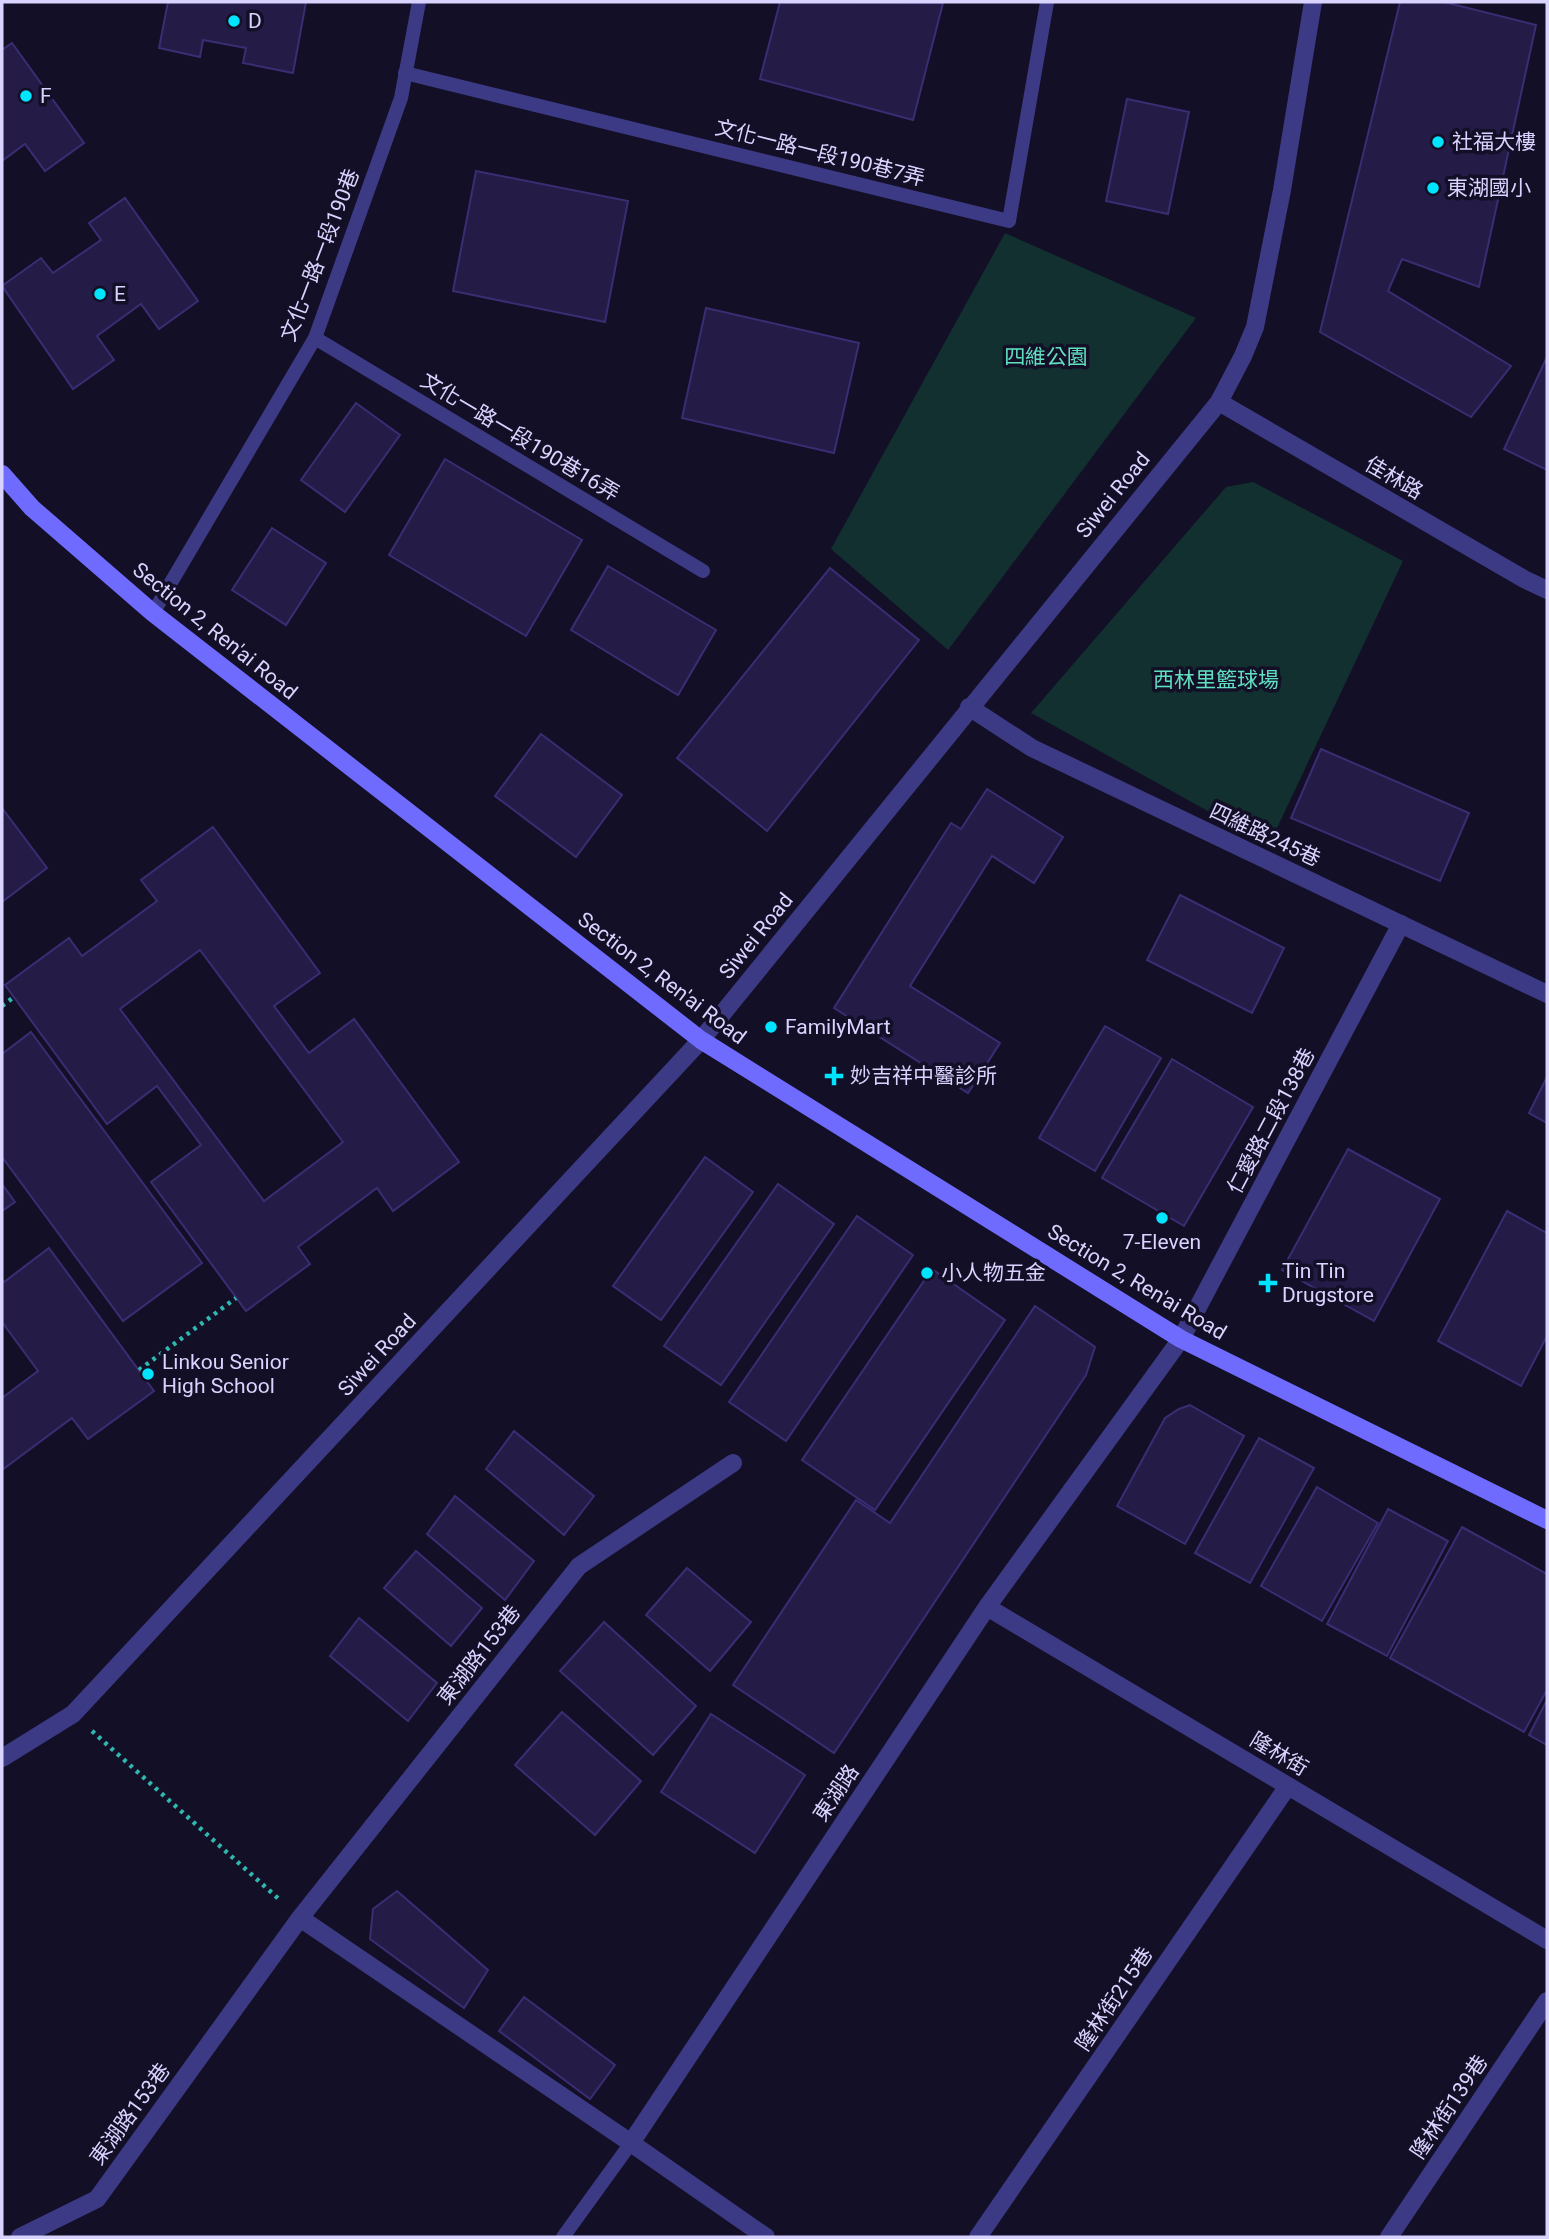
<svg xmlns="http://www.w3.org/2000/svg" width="1549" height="2239" font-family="Roboto,'Noto Sans TC',sans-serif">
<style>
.green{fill:#12302f}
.building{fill:#241b47;stroke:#3b2d73;stroke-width:2;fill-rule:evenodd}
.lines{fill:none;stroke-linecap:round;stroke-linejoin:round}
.path{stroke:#2fb8b0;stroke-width:4.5;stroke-dasharray:3.5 5;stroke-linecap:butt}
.service{stroke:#3d3a85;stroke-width:14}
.minor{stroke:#3d3a85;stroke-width:18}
.secondary{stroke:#6f6bff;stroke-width:18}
.poi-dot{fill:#00e5ff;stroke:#130f26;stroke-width:2.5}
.labels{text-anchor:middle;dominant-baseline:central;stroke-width:7;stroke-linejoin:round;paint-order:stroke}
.poi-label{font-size:21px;fill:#d9d4ff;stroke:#130f26;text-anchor:start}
.street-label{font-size:21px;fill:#d9d4ff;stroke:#130f26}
.park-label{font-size:21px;fill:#5fe0c0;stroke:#130f26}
</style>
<rect width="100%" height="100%" fill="#130f26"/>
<g class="green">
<path d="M1005,233L1196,318L948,650L831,549Z"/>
<path d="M1253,482L1403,561L1269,845L1031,713L1226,487Z"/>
</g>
<g class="building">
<path d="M168,2H306L293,73L243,63L246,48L203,40L200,57L159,48Z"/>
<path d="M780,2L943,3L913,120L760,79Z"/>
<path d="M1400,2H1444L1536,25L1479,287L1402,259L1388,291L1511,366L1471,417L1320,332Z"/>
<path d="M12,43L84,143L45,171L25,144L2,161V50Z"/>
<path d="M1127,99L1189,112L1168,214L1106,201Z"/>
<path d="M476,171L628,201L605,322L453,291Z"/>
<path d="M125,198L198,301L159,329L141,304L97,336L114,360L73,389L2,286L41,258L53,273L101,240L89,223Z"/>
<path d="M706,308L859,343L834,453L682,418Z"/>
<path d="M1547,357V470L1504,449Z"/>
<path d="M356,403L400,435L345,512L301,480Z"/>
<path d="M445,459L582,540L526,636L389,555Z"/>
<path d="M272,528L326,563L286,625L232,590Z"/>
<path d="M608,566L716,630L678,695L571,630Z"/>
<path d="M830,568L919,640L767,831L677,758Z"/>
<path d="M541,734L622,795L576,857L495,796Z"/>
<path d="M1321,749L1469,813L1440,881L1291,818Z"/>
<path d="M987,789L1063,837L1034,883L992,856L910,986L1000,1043L968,1093L834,1008L951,823L961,829Z"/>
<path d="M2,808L47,868L2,902Z"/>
<path d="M213,827L320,973L274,1006L309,1053L354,1019L459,1162L393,1211L377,1188L298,1247L310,1264L246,1311L151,1182L201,1145L157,1086L107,1124L5,985L69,938L82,956L157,901L141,880ZM200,950L343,1142L264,1201L120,1009Z"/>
<path d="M1180,895L1284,948L1252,1013L1147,960Z"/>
<path d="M1105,1026L1161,1058L1095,1171L1039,1138Z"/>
<path d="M31,1032L202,1263L123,1321L2,1157V1054Z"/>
<path d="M1172,1059L1253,1107L1184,1226L1102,1178Z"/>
<path d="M1547,1077V1123L1529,1113Z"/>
<path d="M1348,1149L1440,1199L1374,1321L1282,1270Z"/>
<path d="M705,1157L753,1192L661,1320L613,1286Z"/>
<path d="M2,1184L15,1202L2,1211Z"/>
<path d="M778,1184L834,1224L721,1385L664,1346Z"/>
<path d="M1507,1211L1547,1233V1336L1521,1386L1438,1341Z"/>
<path d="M857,1216L913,1255L786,1441L729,1402Z"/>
<path d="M49,1248L154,1391L88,1439L72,1418L2,1470V1398L38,1371L2,1322V1279L4,1282Z"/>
<path d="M932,1269L1005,1320L875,1510L802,1460Z"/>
<path d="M1035,1306L1095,1347L1086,1375L834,1753L733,1685L856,1500L890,1523Z"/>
<path d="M1190,1405L1244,1436L1185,1544L1117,1506L1165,1418L1179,1409Z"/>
<path d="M514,1431L594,1496L564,1535L486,1469Z"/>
<path d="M1259,1438L1314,1468L1250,1583L1195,1553Z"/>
<path d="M1317,1487L1378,1523L1322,1621L1261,1586Z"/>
<path d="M455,1496L534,1561L505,1600L427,1534Z"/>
<path d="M1388,1509L1448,1541L1387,1656L1327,1624Z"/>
<path d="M1462,1527L1547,1574V1690L1524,1732L1390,1658Z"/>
<path d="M416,1551L482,1608L451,1646L384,1588Z"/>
<path d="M687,1568L751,1622L710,1671L646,1615Z"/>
<path d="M359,1618L437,1683L408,1721L330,1656Z"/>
<path d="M604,1622L696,1706L653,1755L560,1671Z"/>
<path d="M1547,1700V1745L1529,1735Z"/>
<path d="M562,1712L641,1781L595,1835L515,1765Z"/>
<path d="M711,1714L805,1775L755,1853L661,1792Z"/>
<path d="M397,1891L488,1970L464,2008L370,1939L373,1909Z"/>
<path d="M524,1997L615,2065L590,2099L499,2031Z"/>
</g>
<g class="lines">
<g class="path">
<path d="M2,1006L14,997"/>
<path d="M139,1370L236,1298"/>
<path d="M92,1731L281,1901"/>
</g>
<g class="service">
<path d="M405,73L1009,221L1047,2"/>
<path d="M315,338L703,571"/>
<path d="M153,613L315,338L401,98L419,2"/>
<path d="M563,2237L631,2143"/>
</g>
<g class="minor">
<path d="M1219,402L1524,579L1547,590"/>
<path d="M969,707L1032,748L1547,994"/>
<path d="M987,1607L1547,1940"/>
<path d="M2,1758L73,1714L701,1040L1219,402L1243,356L1255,327L1282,190L1313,2"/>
<path d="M300,1918L631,2143L766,2237"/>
<path d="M631,2143L987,1607L1181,1339L1401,924"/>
<path d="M20,2237L97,2199L300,1918L579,1566L733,1463"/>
<path d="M978,2237L1288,1786"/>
<path d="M1389,2237L1547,2001"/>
</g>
<path class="secondary" d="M2,474L32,508L153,613L701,1040L1181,1339L1547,1520"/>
</g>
<g class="poi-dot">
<circle cx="234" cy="21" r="7"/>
<circle cx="26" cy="96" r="7"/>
<circle cx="1438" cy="142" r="7"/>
<circle cx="1433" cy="188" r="7"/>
<circle cx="100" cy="294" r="7"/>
<circle cx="771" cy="1027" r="7"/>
<path d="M830.5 1065.5h7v7h7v7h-7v7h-7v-7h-7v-7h7z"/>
<circle cx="1162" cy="1218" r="7"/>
<circle cx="927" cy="1273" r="7"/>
<path d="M1264.5 1272.5h7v7h7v7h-7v7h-7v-7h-7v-7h7z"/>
<circle cx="148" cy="1374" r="7"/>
</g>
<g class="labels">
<g class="poi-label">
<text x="248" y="21">D</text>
<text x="40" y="96">F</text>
<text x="1452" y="142">社福大樓</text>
<text x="1447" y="188">東湖國小</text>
<text x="114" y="294">E</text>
<text x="785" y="1027">FamilyMart</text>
<text x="850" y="1076">妙吉祥中醫診所</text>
<text x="1162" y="1242" text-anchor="middle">7-Eleven</text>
<text x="1282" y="1271">Tin Tin<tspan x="1282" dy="24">Drugstore</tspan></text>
<text x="941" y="1273">小人物五金</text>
<text x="162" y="1362">Linkou Senior<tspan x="162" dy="24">High School</tspan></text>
</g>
<g class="street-label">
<text transform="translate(820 153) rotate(14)">文化一路一段190巷7弄</text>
<text transform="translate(320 255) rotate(-69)">文化一路一段190巷</text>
<text transform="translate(520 437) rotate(31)">文化一路一段190巷16弄</text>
<text transform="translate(1394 478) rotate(30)">佳林路</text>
<text transform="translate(1113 495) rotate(-51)">Siwei Road</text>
<text transform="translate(215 631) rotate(39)">Section 2, Ren'ai Road</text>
<text transform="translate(1265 835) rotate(25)">四維路245巷</text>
<text transform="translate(756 936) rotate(-51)">Siwei Road</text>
<text transform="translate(662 978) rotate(37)">Section 2, Ren'ai Road</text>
<text transform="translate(1271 1121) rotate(-62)">仁愛路二段138巷</text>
<text transform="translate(1137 1282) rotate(31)">Section 2, Ren'ai Road</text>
<text transform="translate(377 1355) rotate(-47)">Siwei Road</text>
<text transform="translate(479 1655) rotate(-52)">東湖路153巷</text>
<text transform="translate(1279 1754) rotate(31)">隆林街</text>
<text transform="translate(836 1793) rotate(-56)">東湖路</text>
<text transform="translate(1114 1999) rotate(-56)">隆林街215巷</text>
<text transform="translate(1449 2107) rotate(-56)">隆林街139巷</text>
<text transform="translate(130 2114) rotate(-54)">東湖路153巷</text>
</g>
<g class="park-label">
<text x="1046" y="357">四維公園</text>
<text x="1216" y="680">西林里籃球場</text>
</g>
</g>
<rect width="1549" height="2239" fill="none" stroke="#d9d4ff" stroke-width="7"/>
</svg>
